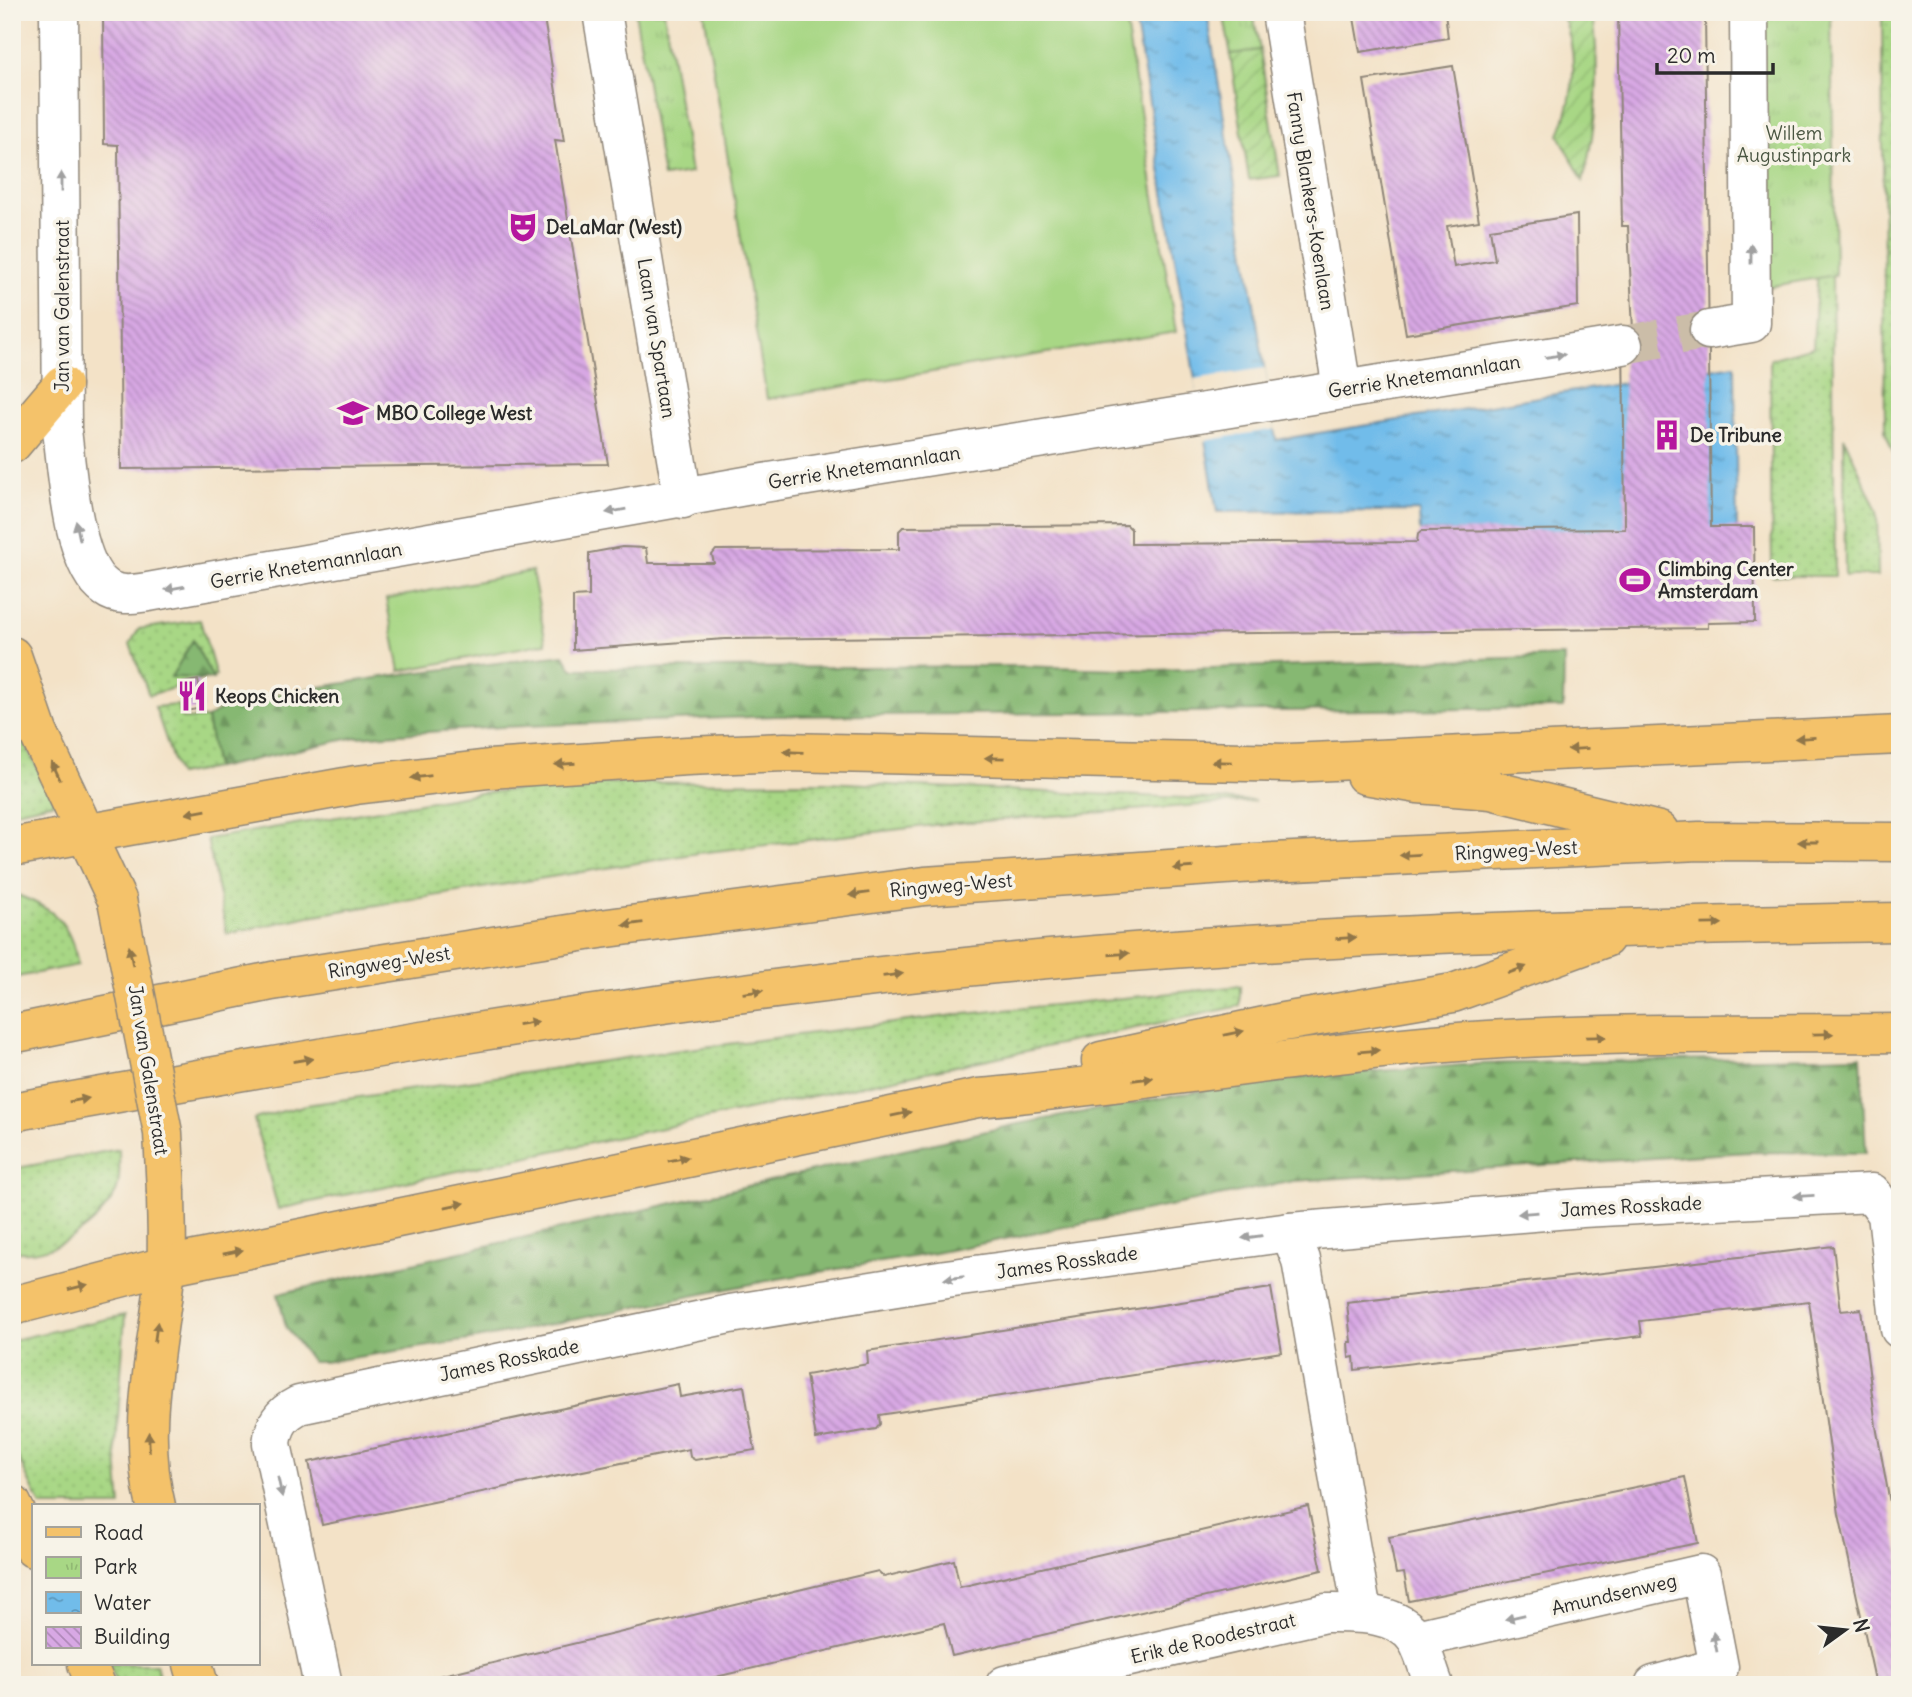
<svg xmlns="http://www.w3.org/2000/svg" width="1912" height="1697" font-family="Delius,sans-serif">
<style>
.grass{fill:url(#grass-dots);stroke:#6a8158;stroke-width:2}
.forest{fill:url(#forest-firs);stroke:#58724e;stroke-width:2}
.park{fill:url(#park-tufts);stroke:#6a8158;stroke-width:2}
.garden{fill:url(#garden-furrows);stroke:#6a8158;stroke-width:2}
.pitch{fill:#a8d785;stroke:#6a8158;stroke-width:2}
.water{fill:url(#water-ripples);stroke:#4e748a;stroke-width:2}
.pier{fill:#f3e2c7}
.building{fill:url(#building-back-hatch)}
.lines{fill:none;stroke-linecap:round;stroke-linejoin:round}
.minor-tunnel{stroke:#cbbda8;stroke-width:38;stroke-dasharray:38 19;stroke-linecap:butt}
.minor-casing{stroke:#8f8679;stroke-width:41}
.major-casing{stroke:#8f8679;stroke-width:41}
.highway-casing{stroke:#8f8679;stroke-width:41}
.minor{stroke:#fff;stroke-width:38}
.major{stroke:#f4c26a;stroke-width:38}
.highway{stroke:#f4c26a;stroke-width:38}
.major-bridge-casing{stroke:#8f8679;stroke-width:41;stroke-linecap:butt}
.major-bridge{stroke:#f4c26a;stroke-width:38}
.oneway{fill:#a0a0a0}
.oneway2{fill:#90764a}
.labels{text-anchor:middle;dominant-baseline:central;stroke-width:7;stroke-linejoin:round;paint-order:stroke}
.park-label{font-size:19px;fill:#4a5642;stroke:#f7f3e8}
.street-label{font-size:19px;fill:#2b2b2b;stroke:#f7f3e8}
.poi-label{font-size:19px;font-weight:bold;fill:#2b2b2b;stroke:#f7f3e8;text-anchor:start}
</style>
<defs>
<pattern id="grass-dots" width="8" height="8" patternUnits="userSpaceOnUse" patternTransform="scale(1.75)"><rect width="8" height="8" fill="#a8d785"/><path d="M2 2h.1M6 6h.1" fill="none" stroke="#91b973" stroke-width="1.8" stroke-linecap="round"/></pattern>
<pattern id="forest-firs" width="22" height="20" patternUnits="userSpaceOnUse" patternTransform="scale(1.75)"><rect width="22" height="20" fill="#86b872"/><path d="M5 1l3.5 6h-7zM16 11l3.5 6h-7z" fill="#6e965e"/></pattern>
<pattern id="park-tufts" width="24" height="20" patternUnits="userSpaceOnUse" patternTransform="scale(1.75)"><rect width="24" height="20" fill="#a8d785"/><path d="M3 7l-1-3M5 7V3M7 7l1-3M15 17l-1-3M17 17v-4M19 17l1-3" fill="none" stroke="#91b973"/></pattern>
<pattern id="garden-furrows" width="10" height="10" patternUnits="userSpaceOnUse" patternTransform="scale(1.75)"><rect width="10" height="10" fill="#a8d785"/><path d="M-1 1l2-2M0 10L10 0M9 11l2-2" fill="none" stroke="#91b973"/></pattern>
<pattern id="water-ripples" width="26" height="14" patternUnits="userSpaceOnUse" patternTransform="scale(1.75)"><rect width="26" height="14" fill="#71bcea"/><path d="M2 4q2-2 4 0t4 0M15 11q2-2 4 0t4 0" fill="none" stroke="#5d99be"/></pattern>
<pattern id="building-back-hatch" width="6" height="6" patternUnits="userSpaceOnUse" patternTransform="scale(1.75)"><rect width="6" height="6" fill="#d8a8e4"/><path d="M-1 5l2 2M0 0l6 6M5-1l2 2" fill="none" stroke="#af89b9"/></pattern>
</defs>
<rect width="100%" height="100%" fill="#f7f3e8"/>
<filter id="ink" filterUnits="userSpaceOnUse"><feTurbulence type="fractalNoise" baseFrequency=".0143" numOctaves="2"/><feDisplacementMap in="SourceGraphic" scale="14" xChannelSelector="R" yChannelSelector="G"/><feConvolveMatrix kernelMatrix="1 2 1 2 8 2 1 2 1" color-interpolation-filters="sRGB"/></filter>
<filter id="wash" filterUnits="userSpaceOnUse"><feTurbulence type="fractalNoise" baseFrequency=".00686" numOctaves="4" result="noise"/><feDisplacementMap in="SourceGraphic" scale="28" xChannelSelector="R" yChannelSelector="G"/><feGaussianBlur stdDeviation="1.57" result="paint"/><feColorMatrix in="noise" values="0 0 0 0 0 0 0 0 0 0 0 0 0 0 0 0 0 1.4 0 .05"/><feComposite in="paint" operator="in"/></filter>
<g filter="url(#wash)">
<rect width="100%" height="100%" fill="#f3e2c7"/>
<g class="grass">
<path d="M1882,12H1900V468L1885,432Z"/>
<path d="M1824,173H1831L1835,576H1772L1770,359L1813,347Z"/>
<path d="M1844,437L1877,511L1878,576H1845Z"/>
<path d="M200,620L216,676L149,695L130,644L139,629Z"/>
<path d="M178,705L182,719L207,718L216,768L178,775L155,707Z"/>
<path d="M12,718L55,802L12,812Z"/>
<path d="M823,782L1255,801L943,824L699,853L309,916L227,934L207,839L479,793L599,783Z"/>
<path d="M12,893C54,908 70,921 78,965L12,978Z"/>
<path d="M1240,986V1006L278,1209L254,1119L306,1105L665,1052L955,1015Z"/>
<path d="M119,1149C119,1161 121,1182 116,1192C98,1226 51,1259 12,1251V1169Z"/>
<path d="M125,1315L116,1447L121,1506H41L12,1445V1340Z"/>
<path d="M109,1664H156L161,1685H118Z"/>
</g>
<g class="forest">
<path d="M193,640L213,679L171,677Z"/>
<path d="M564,655L572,669L1016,666L1156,670L1564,656L1563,708L775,716L501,727L356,737L216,768L207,718L234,701L395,675Z"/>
<path d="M1861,1056L1866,1153L1749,1152L1294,1181L930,1254L777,1279L476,1339L324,1362H312L286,1327L278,1294L1013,1125L1265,1079L1479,1064Z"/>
</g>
<g class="park">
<path d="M635,12H664L691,173L663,177Z"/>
<path d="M1223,12H1253L1260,50L1231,55Z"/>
<path d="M1755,12H1831L1835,275L1756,289Z"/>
</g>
<g class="garden">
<path d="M1561,12H1593C1600,74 1598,121 1583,181L1559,135C1575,95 1580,53 1561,12Z"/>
<path d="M1260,50L1280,176L1249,180L1230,54Z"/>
</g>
<g class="pitch">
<path d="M704,12H1124L1176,332L767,399Z"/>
<path d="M532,571L546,643L400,671L386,599Z"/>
</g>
<path class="water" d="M1134,12H1207L1276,440L1735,365L1737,536L1420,531L1419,511L1217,512Z"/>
<path class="pier" d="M1265,368L1275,429L1204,441L1194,379Z"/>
<g id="blocks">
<g class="building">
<path d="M103,12H543L564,141L555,140L608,464L121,469L118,145L104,144Z"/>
<path d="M1353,12H1445L1448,38L1360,52Z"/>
<path d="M1618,12H1705L1711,527H1754L1755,622L1708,623V628L725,639L573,650V597L589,596V553L622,547L646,548L648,563H714L712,555L716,550L899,549V531L903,527L1127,525L1131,529V544L1417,542L1418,534L1422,531L1625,529L1623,333L1633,330L1628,226H1622Z"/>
<path d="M1453,66L1479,221L1447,226L1454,267L1495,260L1490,229L1577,215L1578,306L1406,334L1364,80Z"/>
<path d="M198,680L203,708L185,711L181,683Z"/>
<path d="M1833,1246L1841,1311L1861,1309L1876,1426L1900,1558V1685H1876L1873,1671L1839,1514L1809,1301L1640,1321L1642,1336L1355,1370L1354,1357L1349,1358L1348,1342H1351L1347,1303Z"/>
<path d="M1271,1288L1282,1352L879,1415L880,1424L876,1429L816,1439L806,1375L868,1364L867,1351Z"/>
<path d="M678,1384L680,1397L744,1386L755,1450L695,1460L690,1457L689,1449L322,1525L309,1462Z"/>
<path d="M1685,1477L1698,1543L1409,1601L1404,1573L1396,1574L1389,1537Z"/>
<path d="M1308,1506L1322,1570L952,1656L944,1623L682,1685H401L878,1571L884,1577L954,1560L960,1587Z"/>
</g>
</g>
</g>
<g filter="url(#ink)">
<use href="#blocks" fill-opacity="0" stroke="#8f8679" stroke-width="2"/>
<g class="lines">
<path class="minor-tunnel" d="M1623,345L1709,330"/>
<g class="minor-casing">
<g id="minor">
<path d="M59,12L62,430C67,468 72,566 106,588C118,597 134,594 148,592L751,485L1623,345"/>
<path d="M602,12L683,499"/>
<path d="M1281,12L1342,389"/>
<path d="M1709,330L1751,323L1749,12"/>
<path d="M1290,1232L1301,1260L1362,1613"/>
<path d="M1416,1639L1701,1574L1719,1667L1654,1685"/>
<path d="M323,1685L272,1444C274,1425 281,1414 299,1405L730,1314L946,1279L1290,1232L1582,1208L1872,1193L1887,1214L1900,1329"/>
<path d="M1005,1685L1325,1613C1355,1613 1397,1611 1416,1639C1424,1652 1428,1670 1434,1685"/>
</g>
</g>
<g class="major-casing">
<g id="major">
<path d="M12,444L62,385"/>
<path d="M12,656L38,732L117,900"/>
<path d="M12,1504L33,1548"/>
<path d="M156,1506C136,1426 158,1348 166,1267C168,1243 166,1217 166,1192"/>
<path d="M87,1664L96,1685"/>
<path d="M193,1664L199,1685"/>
</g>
</g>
<g class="highway-casing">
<g id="highway">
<path d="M1365,775L1418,784L1491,790L1659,831"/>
<path d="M12,847L356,785L489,769L687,756L785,752L1290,763L1900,735"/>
<path d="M12,1034L272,981L600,929L925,886L1254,863L1699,841L1900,842"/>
<path d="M1101,1061L1283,1022L1453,993L1605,938"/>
<path d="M12,1112C313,1058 614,1005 918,972C1244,936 1572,927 1900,922"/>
<path d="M12,1306L166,1266L978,1098C1161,1082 1341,1046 1524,1038C1649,1032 1775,1034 1900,1033"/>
</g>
</g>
<use href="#minor" class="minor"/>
<use href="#major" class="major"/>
<use href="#highway" class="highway"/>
<g class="major-bridge-casing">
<path id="major-bridge" d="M117,900L163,1133L166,1192"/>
</g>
<use href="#major-bridge" class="major-bridge"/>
</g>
<defs><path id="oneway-solid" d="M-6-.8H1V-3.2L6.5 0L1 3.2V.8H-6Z" transform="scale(1.75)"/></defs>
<g class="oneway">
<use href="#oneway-solid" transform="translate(61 182) rotate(-90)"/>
<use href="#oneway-solid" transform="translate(1751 254) rotate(-90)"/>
<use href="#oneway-solid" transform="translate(1555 356) rotate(-9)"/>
<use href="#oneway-solid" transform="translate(616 511) rotate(170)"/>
<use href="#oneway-solid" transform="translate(78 531) rotate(-102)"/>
<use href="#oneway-solid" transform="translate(175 588) rotate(170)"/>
<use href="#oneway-solid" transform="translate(1804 1196) rotate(177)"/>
<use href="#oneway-solid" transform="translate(1528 1213) rotate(175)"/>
<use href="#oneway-solid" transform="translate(1252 1237) rotate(172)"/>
<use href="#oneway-solid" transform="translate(954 1278) rotate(172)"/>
<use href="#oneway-solid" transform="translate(280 1487) rotate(78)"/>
<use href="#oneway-solid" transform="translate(1515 1617) rotate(167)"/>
<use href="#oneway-solid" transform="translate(1715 1642) rotate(-101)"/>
</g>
<g class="oneway2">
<use href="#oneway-solid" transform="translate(1805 738) rotate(177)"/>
<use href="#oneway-solid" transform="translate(1578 749) rotate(177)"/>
<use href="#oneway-solid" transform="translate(793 752) rotate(-178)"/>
<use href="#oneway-solid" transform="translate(995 758) rotate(-179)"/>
<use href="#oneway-solid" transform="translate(1222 762) rotate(-179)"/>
<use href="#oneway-solid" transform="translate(565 764) rotate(176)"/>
<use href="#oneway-solid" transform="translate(56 771) rotate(-115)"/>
<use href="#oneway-solid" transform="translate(421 777) rotate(173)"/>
<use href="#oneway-solid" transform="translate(196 812) rotate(170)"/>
<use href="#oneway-solid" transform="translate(1808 842) rotate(-180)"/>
<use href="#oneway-solid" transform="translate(1410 855) rotate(177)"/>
<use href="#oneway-solid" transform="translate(1183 868) rotate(176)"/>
<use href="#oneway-solid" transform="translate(859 894) rotate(172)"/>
<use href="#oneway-solid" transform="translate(633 924) rotate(172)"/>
<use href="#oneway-solid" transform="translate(1712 924) rotate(-1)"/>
<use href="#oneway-solid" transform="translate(1346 938) rotate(-3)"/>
<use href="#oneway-solid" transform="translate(1119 954) rotate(-4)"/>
<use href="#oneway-solid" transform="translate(131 956) rotate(-101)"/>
<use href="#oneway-solid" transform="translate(1517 970) rotate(-20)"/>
<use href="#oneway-solid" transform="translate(893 975) rotate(-7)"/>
<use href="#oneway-solid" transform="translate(753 992) rotate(-7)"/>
<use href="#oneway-solid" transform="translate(528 1023) rotate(-9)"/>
<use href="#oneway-solid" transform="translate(1234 1033) rotate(-12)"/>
<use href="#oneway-solid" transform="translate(1823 1034) rotate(-1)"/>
<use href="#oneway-solid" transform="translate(1596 1037) rotate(-1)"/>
<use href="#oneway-solid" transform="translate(1369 1051) rotate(-5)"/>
<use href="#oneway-solid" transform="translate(303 1060) rotate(-9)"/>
<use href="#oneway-solid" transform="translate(1143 1079) rotate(-8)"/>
<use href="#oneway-solid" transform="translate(79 1100) rotate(-10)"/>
<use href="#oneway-solid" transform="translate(901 1114) rotate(-12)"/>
<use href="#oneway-solid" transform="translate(678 1159) rotate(-12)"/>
<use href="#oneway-solid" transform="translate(455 1205) rotate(-12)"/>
<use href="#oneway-solid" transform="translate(233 1252) rotate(-12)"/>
<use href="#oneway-solid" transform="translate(78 1287) rotate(-14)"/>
<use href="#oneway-solid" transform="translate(156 1332) rotate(-82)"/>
<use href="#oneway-solid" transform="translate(149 1442) rotate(-92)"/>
</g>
</g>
<defs>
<g id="theatre-bare" transform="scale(2.415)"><path d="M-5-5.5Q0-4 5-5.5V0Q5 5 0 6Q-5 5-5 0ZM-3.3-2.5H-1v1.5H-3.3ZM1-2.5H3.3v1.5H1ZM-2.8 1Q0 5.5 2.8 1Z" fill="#b5179e" stroke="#f7f3e8" stroke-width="2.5" paint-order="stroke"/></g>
<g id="university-bare" transform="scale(2.415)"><path d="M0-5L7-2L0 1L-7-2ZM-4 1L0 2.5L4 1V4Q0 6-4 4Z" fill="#b5179e" stroke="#f7f3e8" stroke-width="2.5" paint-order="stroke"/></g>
<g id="building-bare" transform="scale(2.415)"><path d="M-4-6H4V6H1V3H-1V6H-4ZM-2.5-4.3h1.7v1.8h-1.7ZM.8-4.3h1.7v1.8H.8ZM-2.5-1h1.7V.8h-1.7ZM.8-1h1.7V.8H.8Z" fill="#b5179e" stroke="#f7f3e8" stroke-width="2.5" paint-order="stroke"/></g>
<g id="stadium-bare" transform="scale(2.415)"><path d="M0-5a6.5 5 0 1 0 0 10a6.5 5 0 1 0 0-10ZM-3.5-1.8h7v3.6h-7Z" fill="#b5179e" stroke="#f7f3e8" stroke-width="2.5" paint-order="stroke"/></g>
<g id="restaurant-bare" transform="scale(2.415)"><path d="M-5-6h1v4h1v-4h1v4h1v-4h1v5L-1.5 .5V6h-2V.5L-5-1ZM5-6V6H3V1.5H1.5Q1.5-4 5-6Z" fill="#b5179e" stroke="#f7f3e8" stroke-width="2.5" paint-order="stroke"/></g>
</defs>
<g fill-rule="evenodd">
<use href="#theatre-bare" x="523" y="227"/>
<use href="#university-bare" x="353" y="413"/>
<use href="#building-bare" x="1667" y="435"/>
<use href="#stadium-bare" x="1635" y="580"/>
<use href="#restaurant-bare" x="192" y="696"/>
</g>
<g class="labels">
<g class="park-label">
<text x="1794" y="133">Willem<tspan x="1794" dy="22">Augustinpark</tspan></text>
</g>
<g class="street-label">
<text transform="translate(1311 201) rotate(81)">Fanny Blankers-Koenlaan</text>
<text transform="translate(62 306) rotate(-90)">Jan van Galenstraat</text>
<text transform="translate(657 338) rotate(81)">Laan van Spartaan</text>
<text transform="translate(1424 376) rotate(-9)">Gerrie Knetemannlaan</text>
<text transform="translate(864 467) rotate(-9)">Gerrie Knetemannlaan</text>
<text transform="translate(306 565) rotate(-10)">Gerrie Knetemannlaan</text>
<text transform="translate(1516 850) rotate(-3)">Ringweg-West</text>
<text transform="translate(951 885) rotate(-5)">Ringweg-West</text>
<text transform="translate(389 962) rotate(-9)">Ringweg-West</text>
<text transform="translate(149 1070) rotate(81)">Jan van Galenstraat</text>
<text transform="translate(1631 1206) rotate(-3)">James Rosskade</text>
<text transform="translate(1067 1262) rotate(-8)">James Rosskade</text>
<text transform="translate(509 1360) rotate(-12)">James Rosskade</text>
<text transform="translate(1614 1594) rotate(-13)">Amundsenweg</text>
<text transform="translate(1213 1638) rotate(-13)">Erik de Roodestraat</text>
</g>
<g class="poi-label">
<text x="546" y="227">DeLaMar (West)</text>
<text x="376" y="413">MBO College West</text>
<text x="1690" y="435">De Tribune</text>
<text x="1658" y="569">Climbing Center<tspan x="1658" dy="22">Amsterdam</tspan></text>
<text x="215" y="696">Keops Chicken</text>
</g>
</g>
<rect width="1912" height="1697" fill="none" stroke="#f7f3e8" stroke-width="42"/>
<rect x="32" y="1504" width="228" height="161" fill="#f7f3e8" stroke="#a5a39c" stroke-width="2"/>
<rect x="46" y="1527" width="35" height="10" fill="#f4c26a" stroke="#a5a39c" stroke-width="2"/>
<text x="94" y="1540" font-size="21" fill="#2b2b2b">Road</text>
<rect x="46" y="1557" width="35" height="21" fill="url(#park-tufts)" stroke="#a5a39c" stroke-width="2"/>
<text x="94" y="1574" font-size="21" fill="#2b2b2b">Park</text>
<rect x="46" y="1592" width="35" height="21" fill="url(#water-ripples)" stroke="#a5a39c" stroke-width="2"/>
<text x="94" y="1610" font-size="21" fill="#2b2b2b">Water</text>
<rect x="46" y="1627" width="35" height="21" fill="url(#building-back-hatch)" stroke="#a5a39c" stroke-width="2"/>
<text x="94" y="1644" font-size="21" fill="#2b2b2b">Building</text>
<g transform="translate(1845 1630) rotate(75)" stroke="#f7f3e8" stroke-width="5" paint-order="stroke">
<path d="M0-5L12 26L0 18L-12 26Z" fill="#2b2b2b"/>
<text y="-10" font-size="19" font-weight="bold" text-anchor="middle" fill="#2b2b2b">N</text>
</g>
<path d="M1657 63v10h116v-10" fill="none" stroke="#2b2b2b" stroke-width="3.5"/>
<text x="1667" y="63" font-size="21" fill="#2b2b2b" stroke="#f7f3e8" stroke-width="5" paint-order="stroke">20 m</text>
</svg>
